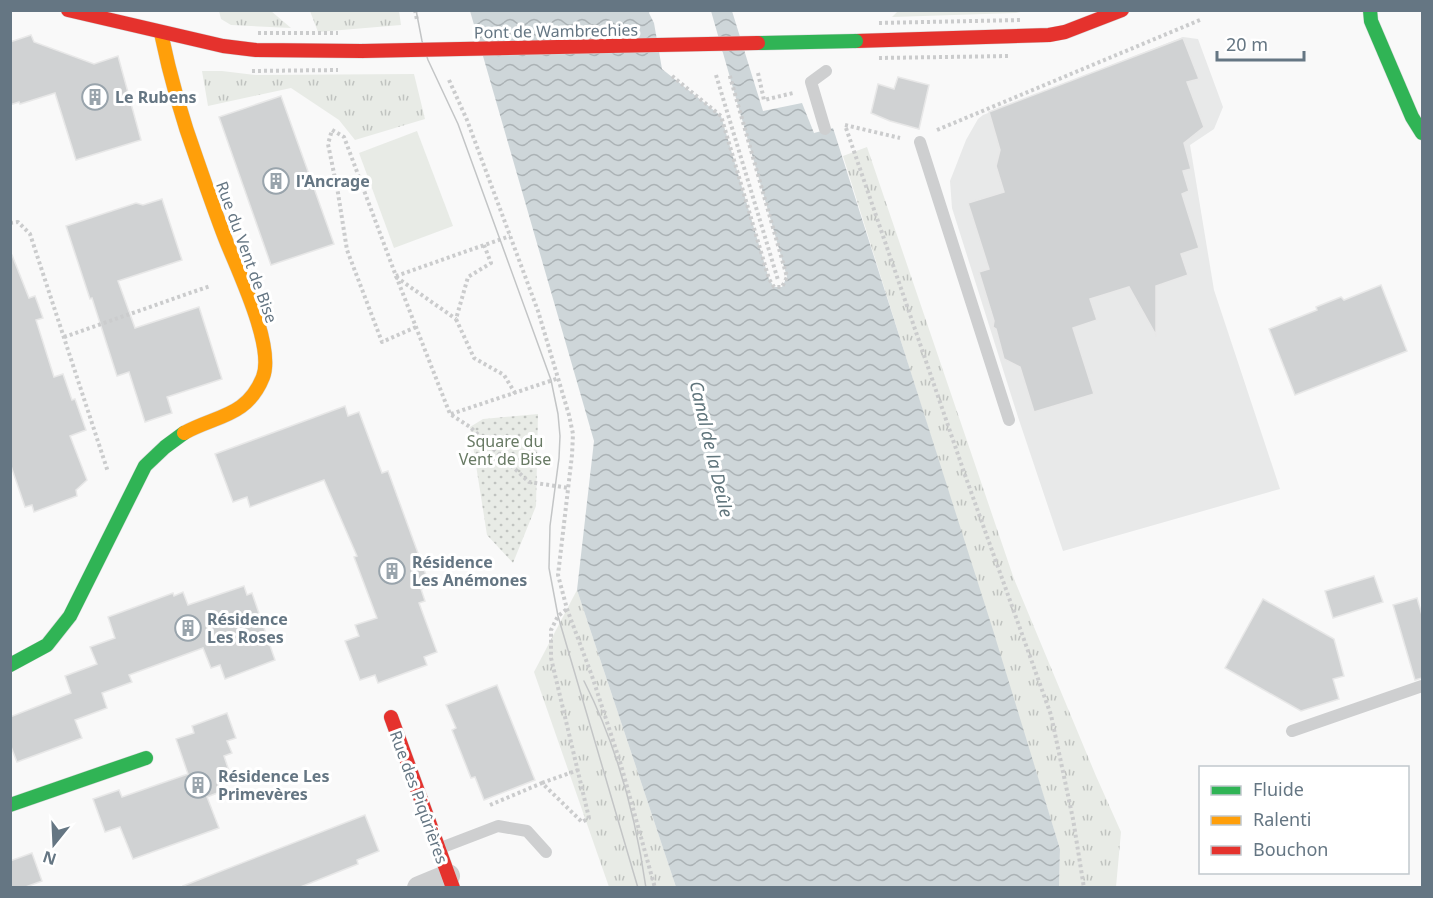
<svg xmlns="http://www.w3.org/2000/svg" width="1433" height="898" font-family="'Noto Sans',sans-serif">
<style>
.built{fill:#e8e9e9}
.grass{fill:url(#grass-tufts)}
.park{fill:url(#park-dots)}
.pitch{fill:#e8ebe6}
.water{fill:url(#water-waves)}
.building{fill:#d0d2d3;stroke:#e8e8e8;stroke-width:1.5}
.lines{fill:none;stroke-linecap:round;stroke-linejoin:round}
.fast-casing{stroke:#d5d6d7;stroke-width:15}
.slow-casing{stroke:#d5d6d7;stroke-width:15}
.jam-casing{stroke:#d5d6d7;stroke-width:15}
.path{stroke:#cbcccd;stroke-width:4;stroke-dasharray:3 3;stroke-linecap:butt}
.lane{stroke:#cecfd0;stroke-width:12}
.street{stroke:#cecfd0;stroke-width:24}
.fast{stroke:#30b455;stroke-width:14}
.slow{stroke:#ff9f0a;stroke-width:14}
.jam{stroke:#e5322d;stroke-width:14}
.tram{stroke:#c3c5c6;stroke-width:1.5}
.fast-bridge-casing{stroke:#d5d6d7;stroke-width:15;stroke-linecap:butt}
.jam-bridge-casing{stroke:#d5d6d7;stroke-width:15;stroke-linecap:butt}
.path-bridge{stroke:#cbcccd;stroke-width:4;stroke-dasharray:3 3;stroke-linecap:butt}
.fast-bridge{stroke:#30b455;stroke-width:14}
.jam-bridge{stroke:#e5322d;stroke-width:14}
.labels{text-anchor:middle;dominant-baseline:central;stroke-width:6;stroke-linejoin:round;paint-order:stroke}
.street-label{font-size:16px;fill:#657683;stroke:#fff}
.poi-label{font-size:16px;font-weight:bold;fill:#657683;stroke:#fff;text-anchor:start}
.park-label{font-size:16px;fill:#687a64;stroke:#fff}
.water-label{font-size:18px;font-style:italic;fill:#60757c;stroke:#fff}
</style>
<defs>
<pattern id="grass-tufts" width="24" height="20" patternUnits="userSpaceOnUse" patternTransform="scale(1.5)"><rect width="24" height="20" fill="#e8ebe6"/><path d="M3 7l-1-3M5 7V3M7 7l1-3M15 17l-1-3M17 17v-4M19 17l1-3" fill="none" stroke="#c0c3c0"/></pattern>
<pattern id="park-dots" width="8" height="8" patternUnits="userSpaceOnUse" patternTransform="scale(1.5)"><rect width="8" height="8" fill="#e8ebe6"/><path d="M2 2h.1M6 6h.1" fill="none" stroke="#c0c3c0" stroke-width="1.8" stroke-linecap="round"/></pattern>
<pattern id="water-waves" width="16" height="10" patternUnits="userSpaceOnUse" patternTransform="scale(1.5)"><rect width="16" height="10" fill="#ced6d9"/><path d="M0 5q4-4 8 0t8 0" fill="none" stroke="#abb2b5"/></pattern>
</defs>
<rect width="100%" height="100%" fill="#f9f9f9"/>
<path class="built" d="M1183,37L1198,39L1223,107L1214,129L1190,145L1214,290L1280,489L1063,551L1018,417L952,208L950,181L966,140L978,119L983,115Z"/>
<g class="grass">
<path d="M219,11H271L291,28L231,25L221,19Z"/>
<path d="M310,11H399L401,25L318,32Z"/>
<path d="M898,11V10L1025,11L1016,13L892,17Z"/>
<path d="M202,71H222L255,75L414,74L425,119L355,140L339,120L291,88L208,106Z"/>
<path d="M867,147L1014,579L1096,776L1121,832L1116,887H1059L1060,849L843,156Z"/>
<path d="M577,590L676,887H609L534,672Z"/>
</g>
<path class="park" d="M538,414L536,506L513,563L487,535L470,427L483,419Z"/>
<path class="pitch" d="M417,131L453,226L394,248L359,153Z"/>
<path class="water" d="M470,11H650L649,13L654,23L662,69L721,116L769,279L774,287H782L787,277L711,11H732L763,111L802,103L814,133L833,128L993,630L1060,849L1059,887H676L577,590L594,441Z"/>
<g class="building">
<path d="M31,35L34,42L94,64L118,56L141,140L76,160L55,93L20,104L19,102L10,105V42Z"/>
<path d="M1183,38L1199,79L1187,82L1204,127L1184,143L1191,169L1183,171L1189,191L1182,194L1199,248L1181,254L1188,275L1156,286V335L1129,287L1090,299L1097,320L1073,328L1094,394L1034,412L1020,367L1004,359L996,329L993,327L994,321L979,272L989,269L968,203L1004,192L996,166L1000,150L989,112Z"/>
<path d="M898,77L929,85L919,129L890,121L871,113L878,84L894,89Z"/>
<path d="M281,96L334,244L271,265L219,117Z"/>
<path d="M162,199L182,260L118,281L135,328L199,307L222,379L167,397L172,413L145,422L129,372L117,376L92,298L90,299L66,226L136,203L143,205Z"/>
<path d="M10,255H12L29,298L35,296L43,318L36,320L54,377L63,374L72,400L75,399L86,430L70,436L87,480L76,490L77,496L34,512L32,505L25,507L10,463Z"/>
<path d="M1381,285L1407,351L1295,395L1269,329L1317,310L1316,307L1341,297L1344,300Z"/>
<path d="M345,406L348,416L359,412L382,473L388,471L430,586L421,589L425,601L419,603L437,652L424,657L427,665L378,683L375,675L360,680L345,641L359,636L355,625L377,618L354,557L357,556L324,480L250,507L247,497L233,502L215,454Z"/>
<path d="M1374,576L1383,602L1333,618L1325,591Z"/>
<path d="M244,586L247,595L252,593L275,660L225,679L220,665L211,668L203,648L129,675L132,682L102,693L107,708L75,720L82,738L17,762L10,744V717L71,693L65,676L97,664L90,647L115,638L108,617L173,593L174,596L183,592L188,605Z"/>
<path d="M1417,598L1422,615V678L1415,680L1393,605Z"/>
<path d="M1263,599L1334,639L1344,676L1333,679L1339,699L1301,711L1225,668Z"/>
<path d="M497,685L535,780L484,800L475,777L471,778L452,730L456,728L446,705Z"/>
<path d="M227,713L236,738L227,741L232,753L224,756L231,777L221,780L225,790L207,797L219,828L133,859L120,827L105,832L93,799L119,790L122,797L188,774L176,739L194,733L192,726Z"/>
<path d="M365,815L379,851L357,860L358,864L298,888H184L183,886Z"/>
<path d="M32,853L42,881L23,888H10V861Z"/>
</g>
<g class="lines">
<g class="fast-casing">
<g id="fast">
<path d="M1370,10L1371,21L1412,117L1422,133"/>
<path d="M10,665L47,645L70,616L145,466L165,447L184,433"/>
<path d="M10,805L146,758"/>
</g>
</g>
<g class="slow-casing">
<path id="slow" d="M161,33C170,76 182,119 197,160C206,186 215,212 225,238C237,269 275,346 263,377C247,417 217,415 184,433"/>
</g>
<g class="jam-casing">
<g id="jam">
<path d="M68,10L223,46L256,50L362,51"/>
<path d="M856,41L1049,35L1065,32L1122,10"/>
<path d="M391,717L453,888"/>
</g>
</g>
<g class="path">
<path d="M415,10L417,20"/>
<path d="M758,73L764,100L793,93"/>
<path d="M716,75L778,280"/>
<path d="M672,76L721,116L769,279L774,287H782L787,277L729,73"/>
<path d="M449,80L467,120L538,311L569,415L573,434L572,455L558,575L567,609L592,676L621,765L655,888"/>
<path d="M845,125L900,138"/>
<path d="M846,128L965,475L1051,715L1073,819L1084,888"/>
<path d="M937,130L1200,20"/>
<path d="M10,223L18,222L30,234L108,472"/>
<path d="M484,245L491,263L468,277L456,319L474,358L504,375L515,393"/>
<path d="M396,276L450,414L470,427L529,482L569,488"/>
<path d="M396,277L456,319"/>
<path d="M416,327L382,342L347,250L338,193L328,144L332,130L344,137L396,276L510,236"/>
<path d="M64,337L210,286"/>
<path d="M451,414L559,378"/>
<path d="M542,783L578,770"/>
<path d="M490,805L542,783L582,822L589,818L551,658V630L558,616L567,609"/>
</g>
<g class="lane">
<path d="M825,129L811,82L826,71"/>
<path d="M920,142L1009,420"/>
<path d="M1292,731L1422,686"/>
<path d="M438,849L498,826L527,831L546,852"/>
</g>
<path class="street" d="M419,888L448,876"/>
<use href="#fast" class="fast"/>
<use href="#slow" class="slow"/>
<use href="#jam" class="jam"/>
<g class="tram">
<path d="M416,10L422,41L428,60L458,124L551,380L558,414L560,436L559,458L550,526L549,568L558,616L638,888"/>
<path d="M584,681C616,744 636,818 646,888"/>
</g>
<g class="fast-bridge-casing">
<path id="fast-bridge" d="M758,43L856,41"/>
</g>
<g class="jam-bridge-casing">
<path id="jam-bridge" d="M362,51L758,43"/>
</g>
<g class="path-bridge">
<path d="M879,23L1022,20"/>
<path d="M258,33H338"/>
<path d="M879,58L1010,56"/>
<path d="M252,71L338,70"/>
</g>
<use href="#fast-bridge" class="fast-bridge"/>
<use href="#jam-bridge" class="jam-bridge"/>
</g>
<defs>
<g id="building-ring" transform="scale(1.35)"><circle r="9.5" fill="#fff" stroke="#99a4ac" stroke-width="1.5"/><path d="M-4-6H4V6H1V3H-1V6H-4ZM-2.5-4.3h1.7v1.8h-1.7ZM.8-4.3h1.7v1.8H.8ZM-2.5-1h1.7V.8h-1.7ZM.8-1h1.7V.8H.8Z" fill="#99a4ac"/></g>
</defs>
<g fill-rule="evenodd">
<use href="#building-ring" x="95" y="97"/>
<use href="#building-ring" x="276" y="181"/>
<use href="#building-ring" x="392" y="571"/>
<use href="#building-ring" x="188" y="628"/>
<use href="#building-ring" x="198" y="785"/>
</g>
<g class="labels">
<g class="street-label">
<text transform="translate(556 31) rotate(-1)">Pont de Wambrechies</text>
<text transform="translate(247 252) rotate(70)">Rue du Vent de Bise</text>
<text transform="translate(419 797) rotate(70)">Rue des Piqûrières</text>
</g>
<g class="poi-label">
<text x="115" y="97">Le Rubens</text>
<text x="296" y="181">l'Ancrage</text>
<text x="412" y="562">Résidence<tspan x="412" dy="18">Les Anémones</tspan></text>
<text x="207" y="619">Résidence<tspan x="207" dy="18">Les Roses</tspan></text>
<text x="218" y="776">Résidence Les<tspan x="218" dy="18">Primevères</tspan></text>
</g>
<g class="park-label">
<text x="505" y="441">Square du<tspan x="505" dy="18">Vent de Bise</tspan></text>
</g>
<g class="water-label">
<text transform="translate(712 449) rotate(77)">Canal de la Deûle</text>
</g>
</g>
<rect width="1433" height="898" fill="none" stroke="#657683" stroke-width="24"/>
<rect x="1199" y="766" width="210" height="108" fill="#ffffff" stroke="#c1c8cd" stroke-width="1.5"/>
<rect x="1211" y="786" width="30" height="9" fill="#30b455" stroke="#c1c8cd" stroke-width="1.5"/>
<text x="1253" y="796" font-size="18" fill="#657683">Fluide</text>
<rect x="1211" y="816" width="30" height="9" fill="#ff9f0a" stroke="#c1c8cd" stroke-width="1.5"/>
<text x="1253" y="826" font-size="18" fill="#657683">Ralenti</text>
<rect x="1211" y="846" width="30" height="9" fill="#e5322d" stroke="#c1c8cd" stroke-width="1.5"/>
<text x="1253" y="856" font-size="18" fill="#657683">Bouchon</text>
<g transform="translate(54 844) rotate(198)" stroke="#ffffff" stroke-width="4.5" paint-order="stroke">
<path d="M0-4.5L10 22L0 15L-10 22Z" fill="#657683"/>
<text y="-9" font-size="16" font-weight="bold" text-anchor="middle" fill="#657683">N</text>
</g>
<path d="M1217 51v9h87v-9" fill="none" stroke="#657683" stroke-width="3"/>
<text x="1226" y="51" font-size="18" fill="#657683" stroke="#ffffff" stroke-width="4.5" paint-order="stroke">20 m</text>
</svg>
